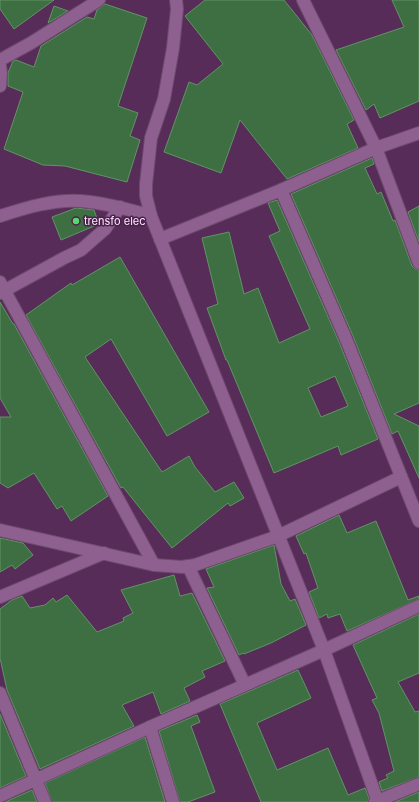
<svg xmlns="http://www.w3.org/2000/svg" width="419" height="802" font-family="Inter,sans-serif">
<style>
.building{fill:#3d6f42;stroke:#619465;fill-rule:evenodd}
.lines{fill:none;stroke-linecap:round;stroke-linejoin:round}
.street-casing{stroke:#6e4a6e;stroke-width:14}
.street{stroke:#8e608f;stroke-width:12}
.poi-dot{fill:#5bd56e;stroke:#4c224d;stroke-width:1.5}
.labels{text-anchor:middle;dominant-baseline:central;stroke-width:3;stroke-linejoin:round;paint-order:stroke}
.poi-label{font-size:11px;fill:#fee9fe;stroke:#4c224d;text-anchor:start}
</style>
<rect width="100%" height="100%" fill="#572c58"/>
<g class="building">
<path d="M0,0H54L14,29L0,9Z"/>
<path d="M205,0H284L312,35L354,120L347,124L358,148L287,179L240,120L221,173L164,152L189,82L197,85L223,64L185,16Z"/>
<path d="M392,0H419V101L380,118L374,104L366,110L336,50L404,27Z"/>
<path d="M105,4L147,18L118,106L138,113L130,136L140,140L127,182L65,166L43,165L4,149L23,92L8,86V73L13,61L16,60L34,67L41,46L87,17L94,19L97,10Z"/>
<path d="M54,6L68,11L48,23Z"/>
<path d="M372,158L374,164L365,168L377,194L381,192L393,221L395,220L412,266L415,269L419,270V403L394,414L419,426V478L398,431L392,434L353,336L291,194Z"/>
<path d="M277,200L339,342L378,439L341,455L338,446L274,473L227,360H226L207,308L218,304L202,238L229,232L244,294L258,288L279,343L310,329L269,236L280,231L268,203ZM335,376L348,406L321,417L308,388Z"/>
<path d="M419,206V242L408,212Z"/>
<path d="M76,208L94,210L99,224L61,240L52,217Z"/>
<path d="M120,257L209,412L167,436L111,339L85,357L162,472L189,456L195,467L215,492L234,482L244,498L230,506L228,503L172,548L123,487L121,488L26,315L71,283L72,285Z"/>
<path d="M0,302L13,324H14L108,496L71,521L62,506L57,509L34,473L8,488L0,483V417H11L0,398Z"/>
<path d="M339,515L347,533L376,521L408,600L419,596V599L347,631L340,614L328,618L327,614L319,618L309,592L318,588L306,553L304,554L296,536Z"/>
<path d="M0,538L23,543L33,555L15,569L12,565L0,572Z"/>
<path d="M274,545L281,584L290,601L295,599L306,625L271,643L244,654L243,653L239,655L207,588L214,587L206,569Z"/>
<path d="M174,575L180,596L192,593L225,661L202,671L205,677L184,688L190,701L161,714L153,692L122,705L134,726L40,769L7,690L0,658V609L12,600L22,596L30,608L45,605L53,598L56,602L67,595L97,632L124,621L123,618L133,613L121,590Z"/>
<path d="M419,614V673L398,682L415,712L419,711V777L382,791L379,782L388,778L386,775L394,771L379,713L372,700L377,698L353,645Z"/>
<path d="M298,670L311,698L257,723L277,770L328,748L348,795L365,788L369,798L368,802H261L220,704Z"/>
<path d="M0,714L26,776L0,788Z"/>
<path d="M197,715L200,722L191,726L215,792L188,802H180L159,731Z"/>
<path d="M145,737L165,802H52L45,783Z"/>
<path d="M32,790L37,802H5Z"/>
<path d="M419,792V802H395Z"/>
</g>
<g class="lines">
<g class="street-casing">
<g id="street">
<path d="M176,0L177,9L173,48L164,99L151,138L146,184V196L151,216L324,650L378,802"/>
<path d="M303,0L376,148L419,263"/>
<path d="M0,60L31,43L99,0"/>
<path d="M0,66L1,73L0,86"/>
<path d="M281,190L346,339L419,521"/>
<path d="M0,216C25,208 54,199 81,201C105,203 128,209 151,216"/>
<path d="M160,239L281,190L376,148L419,133"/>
<path d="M0,282L154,565"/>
<path d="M0,293L64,258L81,250L105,229L120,207"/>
<path d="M0,530L154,565L182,567L195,565L278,536L401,477"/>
<path d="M188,566L245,685"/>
<path d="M0,597L104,553"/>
<path d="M0,693L45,802"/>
<path d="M150,727L173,802"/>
<path d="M0,796L150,727L324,650L419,606"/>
<path d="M375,802L419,784"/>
</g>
</g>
<use href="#street" class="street"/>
</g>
<circle class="poi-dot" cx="76" cy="221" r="4"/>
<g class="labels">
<g class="poi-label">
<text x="84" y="221">trensfo elec</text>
</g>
</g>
</svg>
